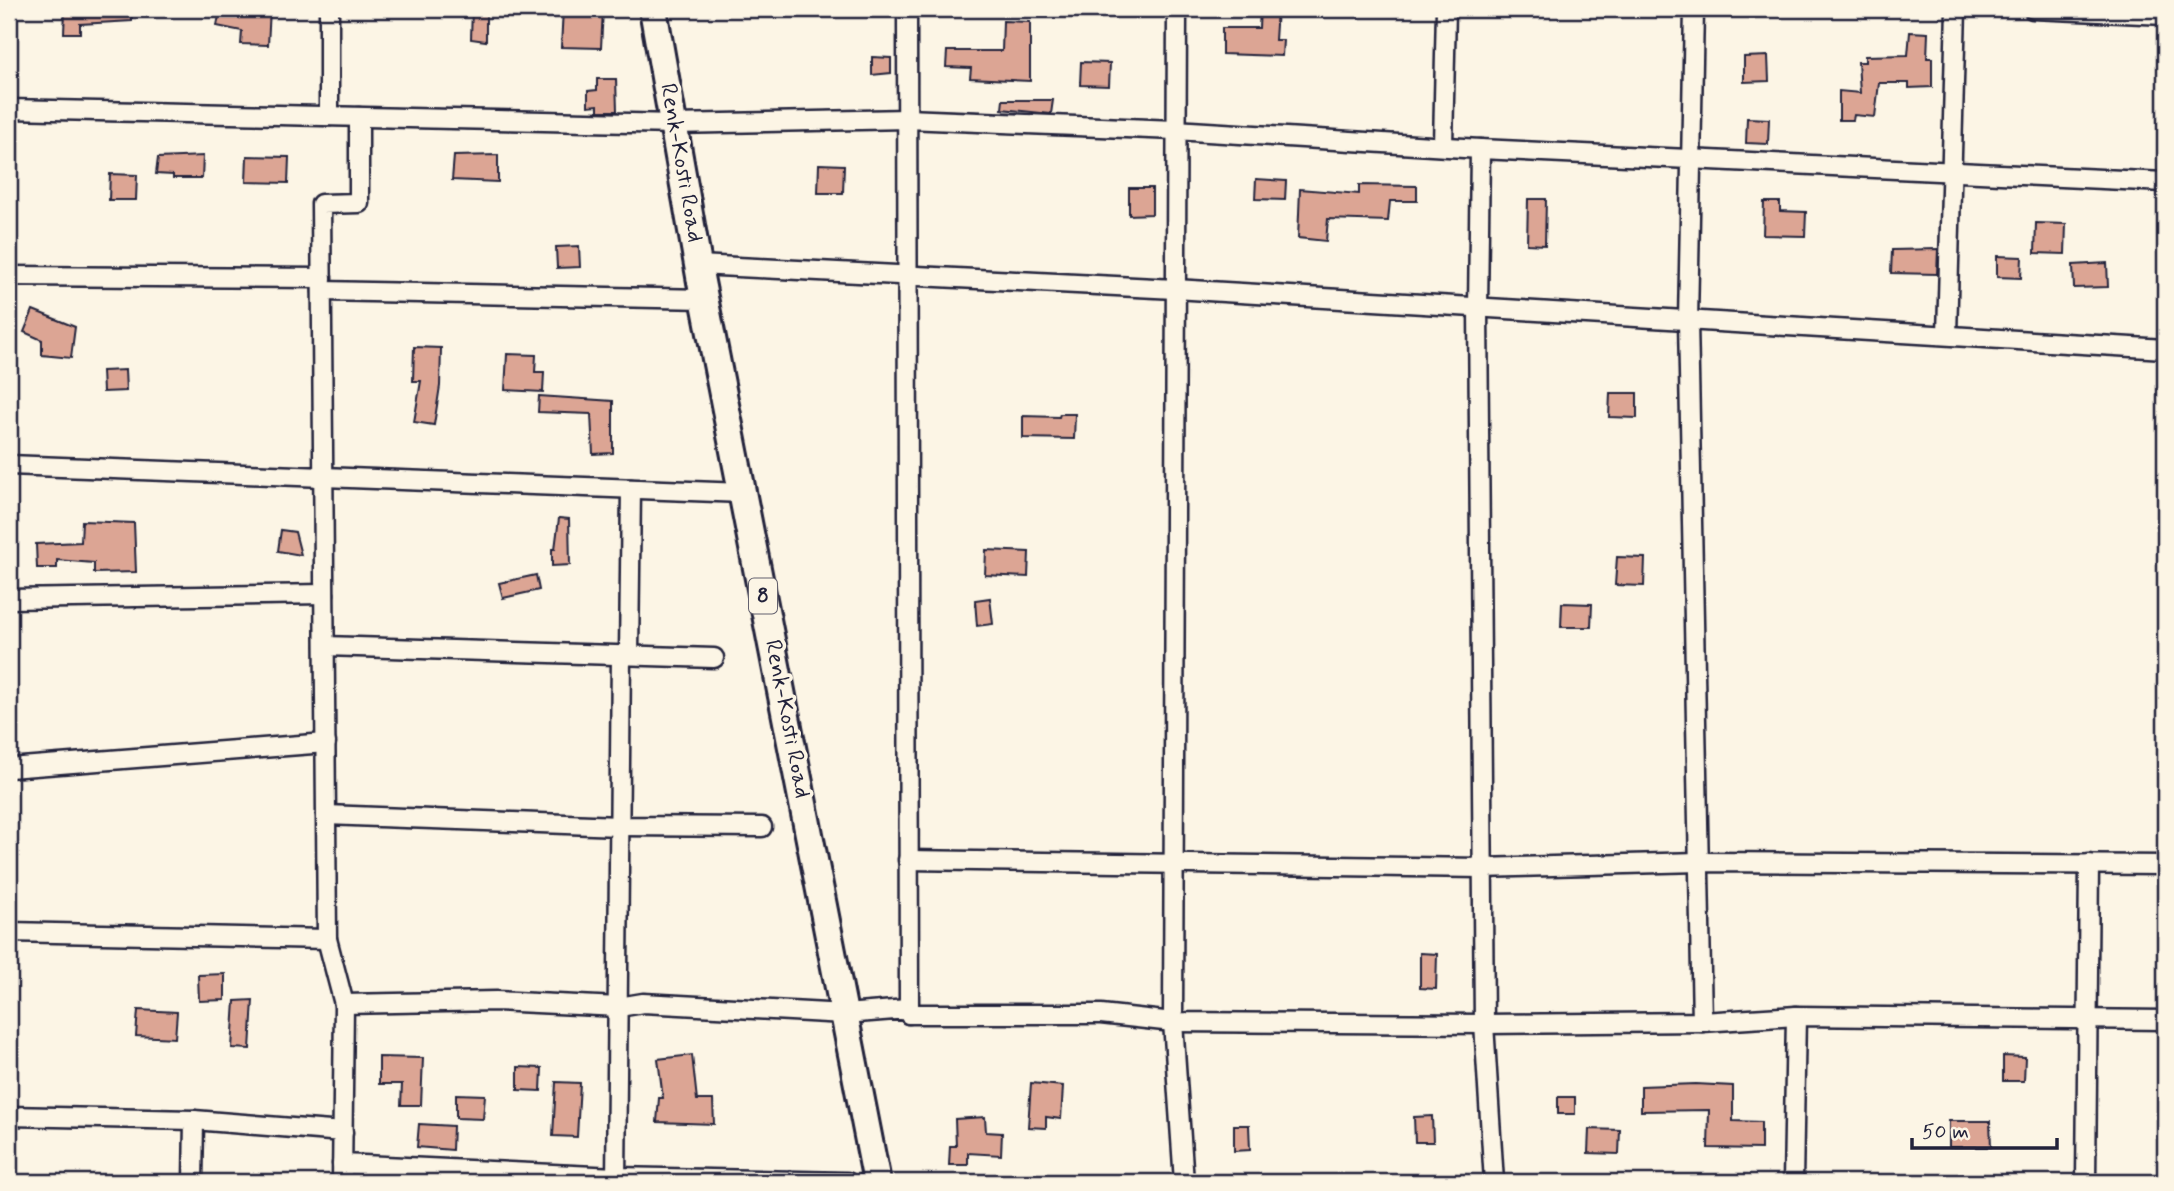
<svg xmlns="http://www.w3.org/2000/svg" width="2174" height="1191" font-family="Mynerve,sans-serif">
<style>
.building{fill:#dca594;stroke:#22223b;stroke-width:2}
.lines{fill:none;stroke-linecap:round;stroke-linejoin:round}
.minor-casing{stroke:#22223b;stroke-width:23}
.primary-casing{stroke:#22223b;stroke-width:32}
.minor{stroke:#fcf5e5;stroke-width:18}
.primary{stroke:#fcf5e5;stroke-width:26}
.labels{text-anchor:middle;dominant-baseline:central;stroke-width:7;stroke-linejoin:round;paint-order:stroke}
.shield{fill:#fcf5e5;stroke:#63616e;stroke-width:2}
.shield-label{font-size:21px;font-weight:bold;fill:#22223b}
.street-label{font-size:23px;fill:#22223b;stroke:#fcf5e5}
</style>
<rect width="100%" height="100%" fill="#fcf5e5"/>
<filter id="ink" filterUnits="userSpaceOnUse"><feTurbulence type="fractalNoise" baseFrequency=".0143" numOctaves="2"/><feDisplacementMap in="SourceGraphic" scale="14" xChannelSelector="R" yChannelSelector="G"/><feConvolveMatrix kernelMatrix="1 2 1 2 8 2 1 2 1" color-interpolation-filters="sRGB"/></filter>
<g filter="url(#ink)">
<g class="building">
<path d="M132,9V21L80,24V33H64L65,10Z"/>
<path d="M245,9H270L268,45L241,44L242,31L217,26L220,10L245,15Z"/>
<path d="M472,9H486V41L471,39Z"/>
<path d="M563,9H603L601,48L561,47Z"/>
<path d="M1260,9H1277L1275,40H1283L1282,56L1222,54V28H1259Z"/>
<path d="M1003,21L1030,22V81L970,78L971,68L946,67L947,51H1002Z"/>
<path d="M1910,32L1928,33L1927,58H1932V87L1909,88V83H1879L1875,117L1854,115L1853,120H1839V91L1860,93L1858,62H1865V56L1908,55Z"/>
<path d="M1768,56L1769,81L1744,82V57Z"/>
<path d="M872,57L891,58V73L872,75Z"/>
<path d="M1081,62L1110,63L1109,86L1080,85Z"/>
<path d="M597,79H616L617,111H598V105L588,106V91L597,90Z"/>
<path d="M1003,100H1053L1051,114L1002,109Z"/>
<path d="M1747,118L1769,119L1768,144L1746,143Z"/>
<path d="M498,155V182L452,180L454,156Z"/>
<path d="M203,156L202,178H173V175L156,174L158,158Z"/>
<path d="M247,156L289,157L288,183L246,182Z"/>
<path d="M819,164L844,165L843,193H818Z"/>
<path d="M110,174L137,175L136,200H109Z"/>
<path d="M1256,179L1286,181L1285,200L1255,199Z"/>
<path d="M1359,185L1417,186V201H1390L1388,221L1328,219L1326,241L1298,238L1300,189L1359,194Z"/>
<path d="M1129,188H1152V214L1129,215Z"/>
<path d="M1528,199H1546L1545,245L1527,244Z"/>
<path d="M1764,202H1780V211L1806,212L1805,236L1763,235Z"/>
<path d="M2036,223L2066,224L2065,254L2035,253Z"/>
<path d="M579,246L580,267L557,268L556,247Z"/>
<path d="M1938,249L1937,274L1891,273L1892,250Z"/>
<path d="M1997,256L2022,257L2021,278L1997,277Z"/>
<path d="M2107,263L2108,287L2074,288L2073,265Z"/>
<path d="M33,310L75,327L71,358L42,355V340L24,332Z"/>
<path d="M414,347L441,348L440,386L434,425L414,422L421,381H413Z"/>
<path d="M507,354L536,355L535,372H544L543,392L505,390Z"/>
<path d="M125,370L126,391L103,392L102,371Z"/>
<path d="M1610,393H1637V418L1609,417Z"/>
<path d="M539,396L613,401V453L593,454L591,414L538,412Z"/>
<path d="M1060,414H1075L1074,439L1023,438V416L1059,417Z"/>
<path d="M559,518L569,519L570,565L552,566V549H555Z"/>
<path d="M82,521L134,523L136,572L94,573V563L57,560V568H37L36,544L81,542Z"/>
<path d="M281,530L295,532L301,555L278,551Z"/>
<path d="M986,550L1029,552L1028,577L985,575Z"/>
<path d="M1617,557L1645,558L1644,586L1615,585Z"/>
<path d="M536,575L539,590L503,598L499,583Z"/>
<path d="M990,598L993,624L977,626L975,600Z"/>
<path d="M1562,603L1592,604L1591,627H1561Z"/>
<path d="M1420,953L1437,954L1436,989L1420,988Z"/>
<path d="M225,974V1000L199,1001L198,975Z"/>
<path d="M253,1000L250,1049L232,1048L235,1001Z"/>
<path d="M138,1010L177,1012L175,1038L136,1036Z"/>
<path d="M692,1055L697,1100H713L714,1124L657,1122L659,1098H663L658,1059Z"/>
<path d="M2003,1056L2025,1057L2024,1081H2003Z"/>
<path d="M379,1057L423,1058L421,1105H401L402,1084H379Z"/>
<path d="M518,1067L542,1068L541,1091L518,1090Z"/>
<path d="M556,1082L580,1083L577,1137L553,1136Z"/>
<path d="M1031,1083L1063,1086L1061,1119L1046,1117V1128L1028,1127Z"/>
<path d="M1696,1084L1733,1086V1121L1761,1122V1149L1708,1148L1709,1110L1641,1111V1086Z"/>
<path d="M456,1094L485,1095L483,1119L456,1118Z"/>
<rect x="1558" y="1097" width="17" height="17"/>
<path d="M1432,1116L1433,1142H1415L1414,1117Z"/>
<path d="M985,1117L986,1132L1002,1133L1001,1155L968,1153V1165H949L950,1146H956L955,1119Z"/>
<path d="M1949,1121H1990L1991,1147H1949Z"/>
<path d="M419,1124L453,1126L452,1150L417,1147Z"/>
<path d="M1234,1125H1249L1250,1150L1234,1151Z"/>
<path d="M1589,1129L1620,1130L1619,1154L1588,1153Z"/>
</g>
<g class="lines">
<g class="minor-casing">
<g id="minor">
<path d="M907,9L909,1014"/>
<path d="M1177,9L1173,1022L1184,1182"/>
<path d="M1694,9L1688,321L1702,1022"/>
<path d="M2033,9L2165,15"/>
<path d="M9,109L674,124L907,119L1175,130L1480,149"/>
<path d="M329,116V9"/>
<path d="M1443,145L1446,9"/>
<path d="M698,265L1175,289L2165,349"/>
<path d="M9,276L322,278"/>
<path d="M322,291L705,299"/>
<path d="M1947,335L1956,9"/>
<path d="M9,465L743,493"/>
<path d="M9,599L324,594"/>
<path d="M325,646L714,658"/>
<path d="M629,655L631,489"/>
<path d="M9,768L326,743"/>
<path d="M326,815L619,826L762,827"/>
<path d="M908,860L1482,868L1699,862L2165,865"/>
<path d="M9,932L327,939"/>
<path d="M344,1004L496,1001L619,1007L643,1003L845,1014L907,1009L909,1014H1101L1173,1022L1484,1024L1702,1022L1796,1016L2165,1020"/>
<path d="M9,1116L194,1120L343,1132"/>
<path d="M342,1164L616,1177L847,1182"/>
<path d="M193,1182L194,1120"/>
<path d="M342,1182L344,1004L327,939L321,204L359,203V117"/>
<path d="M616,1182L621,655"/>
<path d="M1494,1182L1484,1024L1478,309L1480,149L2165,182"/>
<path d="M1793,1182L1796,1016"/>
<path d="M2086,1182L2089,864"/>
</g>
</g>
<g class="primary-casing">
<path id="primary" d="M653,9L701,282L877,1182"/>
</g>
<use href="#minor" class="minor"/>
<use href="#primary" class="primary"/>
</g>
</g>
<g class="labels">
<rect class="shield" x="749" y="578.5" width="28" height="35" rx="5"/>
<g class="shield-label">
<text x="763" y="596">8</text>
</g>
<g class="street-label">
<text transform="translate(681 163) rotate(80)">Renk-Kosti Road</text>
<text transform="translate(787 719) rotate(79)">Renk-Kosti Road</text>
</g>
</g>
<rect width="2174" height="1191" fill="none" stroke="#fcf5e5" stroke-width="35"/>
<rect x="18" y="18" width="2139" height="1156" fill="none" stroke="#22223b" stroke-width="2.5" filter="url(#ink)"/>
<path d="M1912 1138v10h145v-10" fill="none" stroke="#22223b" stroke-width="3.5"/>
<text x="1922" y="1138" font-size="21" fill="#22223b" stroke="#fcf5e5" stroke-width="5" paint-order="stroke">50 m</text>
</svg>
